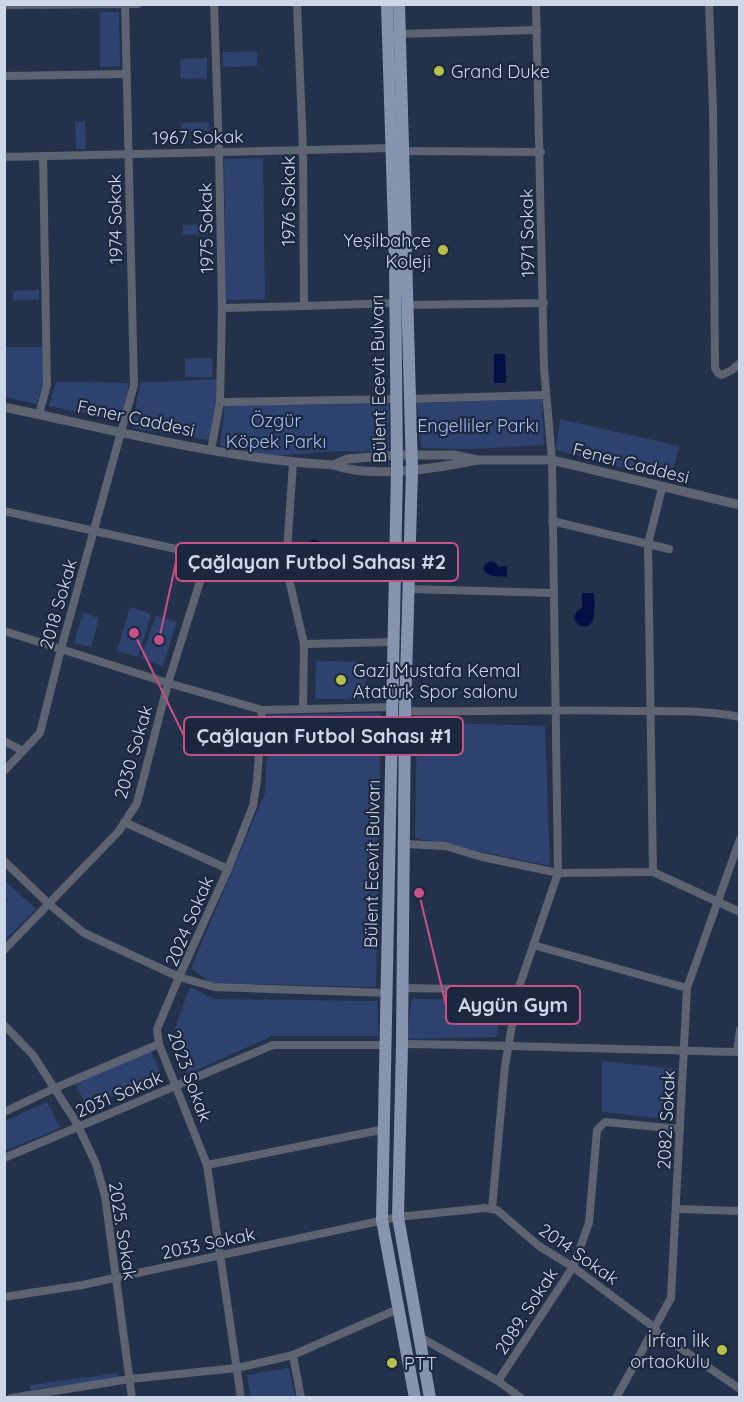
<svg xmlns="http://www.w3.org/2000/svg" width="744" height="1402" font-family="Quicksand,sans-serif">
<style>
.green{fill:#2d426e}
.water{fill:#010f42}
.lines{fill:none;stroke-linecap:round;stroke-linejoin:round}
.minor{stroke:#5d6370;stroke-width:8}
.tertiary{stroke:#5d6370;stroke-width:9}
.primary{stroke:#8794ae;stroke-width:12}
.poi-dot{fill:#b7c148;stroke:#1b273f;stroke-width:2}
.labels{text-anchor:middle;dominant-baseline:central;stroke-width:4.5;stroke-linejoin:round;paint-order:stroke}
.poi-label{font-size:18px;fill:#ced7e7;stroke:#1b273f;text-anchor:start}
.street-label{font-size:18px;fill:#ced7e7;stroke:#1b273f}
.park-label{font-size:18px;fill:#a5bef1;stroke:#1b273f}
.leader{fill:none;stroke:#c65185;stroke-width:2}
.callout-dot{fill:#c65185;stroke:#1b273f;stroke-width:2}
.callout{fill:#1b273f;stroke:#c65185;stroke-width:2}
.callout-label{font-size:20px;text-anchor:middle;font-weight:bold;fill:#ced7e7}
</style>
<rect width="100%" height="100%" fill="#24314a"/>
<g class="green">
<path d="M100,12H119L120,66L100,67Z"/>
<path d="M257,51V66L223,67V52Z"/>
<path d="M207,58V78L181,79L180,59Z"/>
<path d="M75,121H85L86,149H76Z"/>
<path d="M209,122V131L181,132V123Z"/>
<path d="M263,158L265,299L226,300L224,159Z"/>
<path d="M209,224L210,234L183,235V225Z"/>
<path d="M39,290V299L13,301V291Z"/>
<path d="M5,347H44L43,384L37,404L5,397Z"/>
<path d="M212,358L213,377H185V359Z"/>
<path d="M217,379L216,401L209,440L132,428L140,383Z"/>
<path d="M56,382L129,383L122,421L49,406Z"/>
<path d="M542,399L544,445L474,449L421,448L417,403Z"/>
<path d="M389,404V448L386,452L337,451L274,456L220,446L225,405Z"/>
<path d="M560,419L679,446L670,480L556,450Z"/>
<path d="M130,607L151,614L138,657L117,651Z"/>
<path d="M83,613L99,618L91,647L74,643Z"/>
<path d="M156,616L177,622L163,666L141,658Z"/>
<path d="M316,661L366,662L365,699H315Z"/>
<path d="M381,713L376,987L210,983L191,968L265,793L269,715Z"/>
<path d="M417,722L545,726L550,866L415,838Z"/>
<path d="M4,880L36,909L5,940V904L8,900L5,896Z"/>
<path d="M190,987L215,999L377,1001L378,1036H272L188,1074L175,1028Z"/>
<path d="M412,999L505,1000L496,1037L407,1039Z"/>
<path d="M149,1046L161,1074L87,1108L73,1078Z"/>
<path d="M602,1061L677,1069L672,1120L602,1112Z"/>
<path d="M47,1102L60,1128L5,1151V1121Z"/>
<path d="M289,1368L295,1397H250L247,1375Z"/>
<path d="M118,1373L119,1378L30,1390V1385Z"/>
</g>
<g class="water">
<path d="M494,354H505L506,383H494Z"/>
<path d="M314,539L320,542L319,561L313,565L309,560H306L307,543Z"/>
<path d="M491,561L497,564L498,567L507,566V577C498,576 487,578 483,568L485,564Z"/>
<path d="M582,593H594C594,605 599,633 578,625L574,619L576,612L582,608Z"/>
</g>
<g class="lines">
<g class="minor">
<path d="M297,4L303,150L304,306L395,303"/>
<path d="M536,4L544,368L552,460L558,873L653,872L648,544L662,488"/>
<path d="M709,4L713,108L715,368L718,373L722,375L732,370L740,363"/>
<path d="M4,5L138,4"/>
<path d="M400,34L537,30"/>
<path d="M4,76L127,74"/>
<path d="M402,151L541,152"/>
<path d="M4,157L392,148"/>
<path d="M407,305L544,303"/>
<path d="M222,308L304,306"/>
<path d="M409,399L546,395"/>
<path d="M220,402L397,399"/>
<path d="M39,414L47,385L43,156"/>
<path d="M211,450L220,402L222,308L219,152L214,4"/>
<path d="M293,463L286,566L304,644L303,708"/>
<path d="M4,511L208,556L286,566"/>
<path d="M552,521L669,549"/>
<path d="M408,589L553,593"/>
<path d="M4,631L168,683L262,710L392,707"/>
<path d="M304,644L393,642"/>
<path d="M262,710L257,781L253,806L228,869L179,977L214,987L388,993"/>
<path d="M405,711C480,712 555,709 630,711C666,711 704,710 740,717"/>
<path d="M4,741L23,751"/>
<path d="M4,771L40,733L61,649L134,385L125,4"/>
<path d="M124,822L228,869"/>
<path d="M404,844L445,846L482,857L558,873L518,990L505,1066L492,1209"/>
<path d="M4,861L50,905L84,933L179,977L157,1029L159,1044L207,1165L241,1398"/>
<path d="M653,872L740,912"/>
<path d="M533,945L687,988"/>
<path d="M4,950L119,831L137,803L168,683L208,556"/>
<path d="M402,988L518,990"/>
<path d="M4,1025L33,1055L76,1122L96,1164L105,1196L132,1398"/>
<path d="M402,1044C515,1045 627,1050 740,1052"/>
<path d="M737,1052L740,1030"/>
<path d="M4,1112L55,1088L159,1044"/>
<path d="M4,1158L273,1045H387"/>
<path d="M207,1165L385,1129"/>
<path d="M677,1209L740,1211"/>
<path d="M4,1297L82,1285L398,1217L485,1208L497,1210L539,1246L573,1267L655,1328L657,1332L740,1389"/>
<path d="M418,1336L498,1381L521,1398"/>
<path d="M293,1355L301,1398"/>
<path d="M498,1381L573,1267L589,1223L597,1130L605,1122L680,1129"/>
<path d="M11,1398L130,1379L237,1368L293,1355L391,1312L398,1311"/>
<path d="M616,1398L671,1298L687,988L740,839"/>
</g>
<g class="tertiary">
<path d="M4,407C113,430 222,459 334,465"/>
<path d="M397,455H454L477,460C439,468 371,479 334,465L347,459Z"/>
<path d="M477,460H552L740,505"/>
</g>
<g class="primary">
<path d="M387,4L395,261L397,470L382,1220L415,1398"/>
<path d="M399,4L412,470L405,711L402,1044L398,1217L430,1398"/>
</g>
</g>
<g class="poi-dot">
<circle cx="439" cy="71" r="6"/>
<circle cx="443" cy="250" r="6"/>
<circle cx="341" cy="680" r="6"/>
<circle cx="722" cy="1350" r="6"/>
<circle cx="392" cy="1363" r="6"/>
</g>
<g class="labels">
<g class="poi-label">
<text x="451" y="71">Grand Duke</text>
<text x="431" y="240" text-anchor="end">Yeşilbahçe<tspan x="431" dy="21">Koleji</tspan></text>
<text x="353" y="670">Gazi Mustafa Kemal<tspan x="353" dy="21">Atatürk Spor salonu</tspan></text>
<text x="710" y="1340" text-anchor="end">İrfan İlk<tspan x="710" dy="21">ortaokulu</tspan></text>
<text x="404" y="1363">PTT</text>
</g>
<g class="street-label">
<text transform="translate(198 137) rotate(-1)">1967 Sokak</text>
<text transform="translate(288 201) rotate(-90)">1976 Sokak</text>
<text transform="translate(115 219) rotate(-91)">1974 Sokak</text>
<text transform="translate(206 228) rotate(-91)">1975 Sokak</text>
<text transform="translate(527 233) rotate(-91)">1971 Sokak</text>
<text transform="translate(378 379) rotate(-91)">Bülent Ecevit Bulvarı</text>
<text transform="translate(136 418) rotate(12)">Fener Caddesi</text>
<text transform="translate(631 463) rotate(14)">Fener Caddesi</text>
<text transform="translate(58 604) rotate(-74)">2018 Sokak</text>
<text transform="translate(133 752) rotate(-74)">2030 Sokak</text>
<text transform="translate(372 864) rotate(-89)">Bülent Ecevit Bulvarı</text>
<text transform="translate(189 921) rotate(-67)">2024 Sokak</text>
<text transform="translate(190 1076) rotate(70)">2023 Sokak</text>
<text transform="translate(119 1094) rotate(-23)">2031 Sokak</text>
<text transform="translate(666 1120) rotate(-87)">2082. Sokak</text>
<text transform="translate(123 1231) rotate(81)">2025. Sokak</text>
<text transform="translate(208 1243) rotate(-12)">2033 Sokak</text>
<text transform="translate(579 1254) rotate(35)">2014 Sokak</text>
<text transform="translate(526 1311) rotate(-57)">2089. Sokak</text>
</g>
<g class="park-label">
<text x="276" y="420">Özgür<tspan x="276" dy="21">Köpek Parkı</tspan></text>
<text x="478" y="425">Engelliler Parkı</text>
</g>
</g>
<path class="leader" d="M159 640L176 562M134 633L184 736M419 893L446 1005"/>
<g class="callout-dot">
<circle cx="159" cy="640" r="6"/>
<circle cx="134" cy="633" r="6"/>
<circle cx="419" cy="893" r="6"/>
</g>
<g class="callout">
<rect x="176" y="543" width="282" height="38" rx="6"/>
<rect x="184" y="717" width="279" height="38" rx="6"/>
<rect x="446" y="986" width="134" height="38" rx="6"/>
</g>
<g class="callout-label">
<text x="317" y="569">Çağlayan Futbol Sahası #2</text>
<text x="324" y="743">Çağlayan Futbol Sahası #1</text>
<text x="513" y="1012">Aygün Gym</text>
</g>
<rect width="744" height="1402" fill="none" stroke="#ced7e7" stroke-width="12"/>
</svg>
